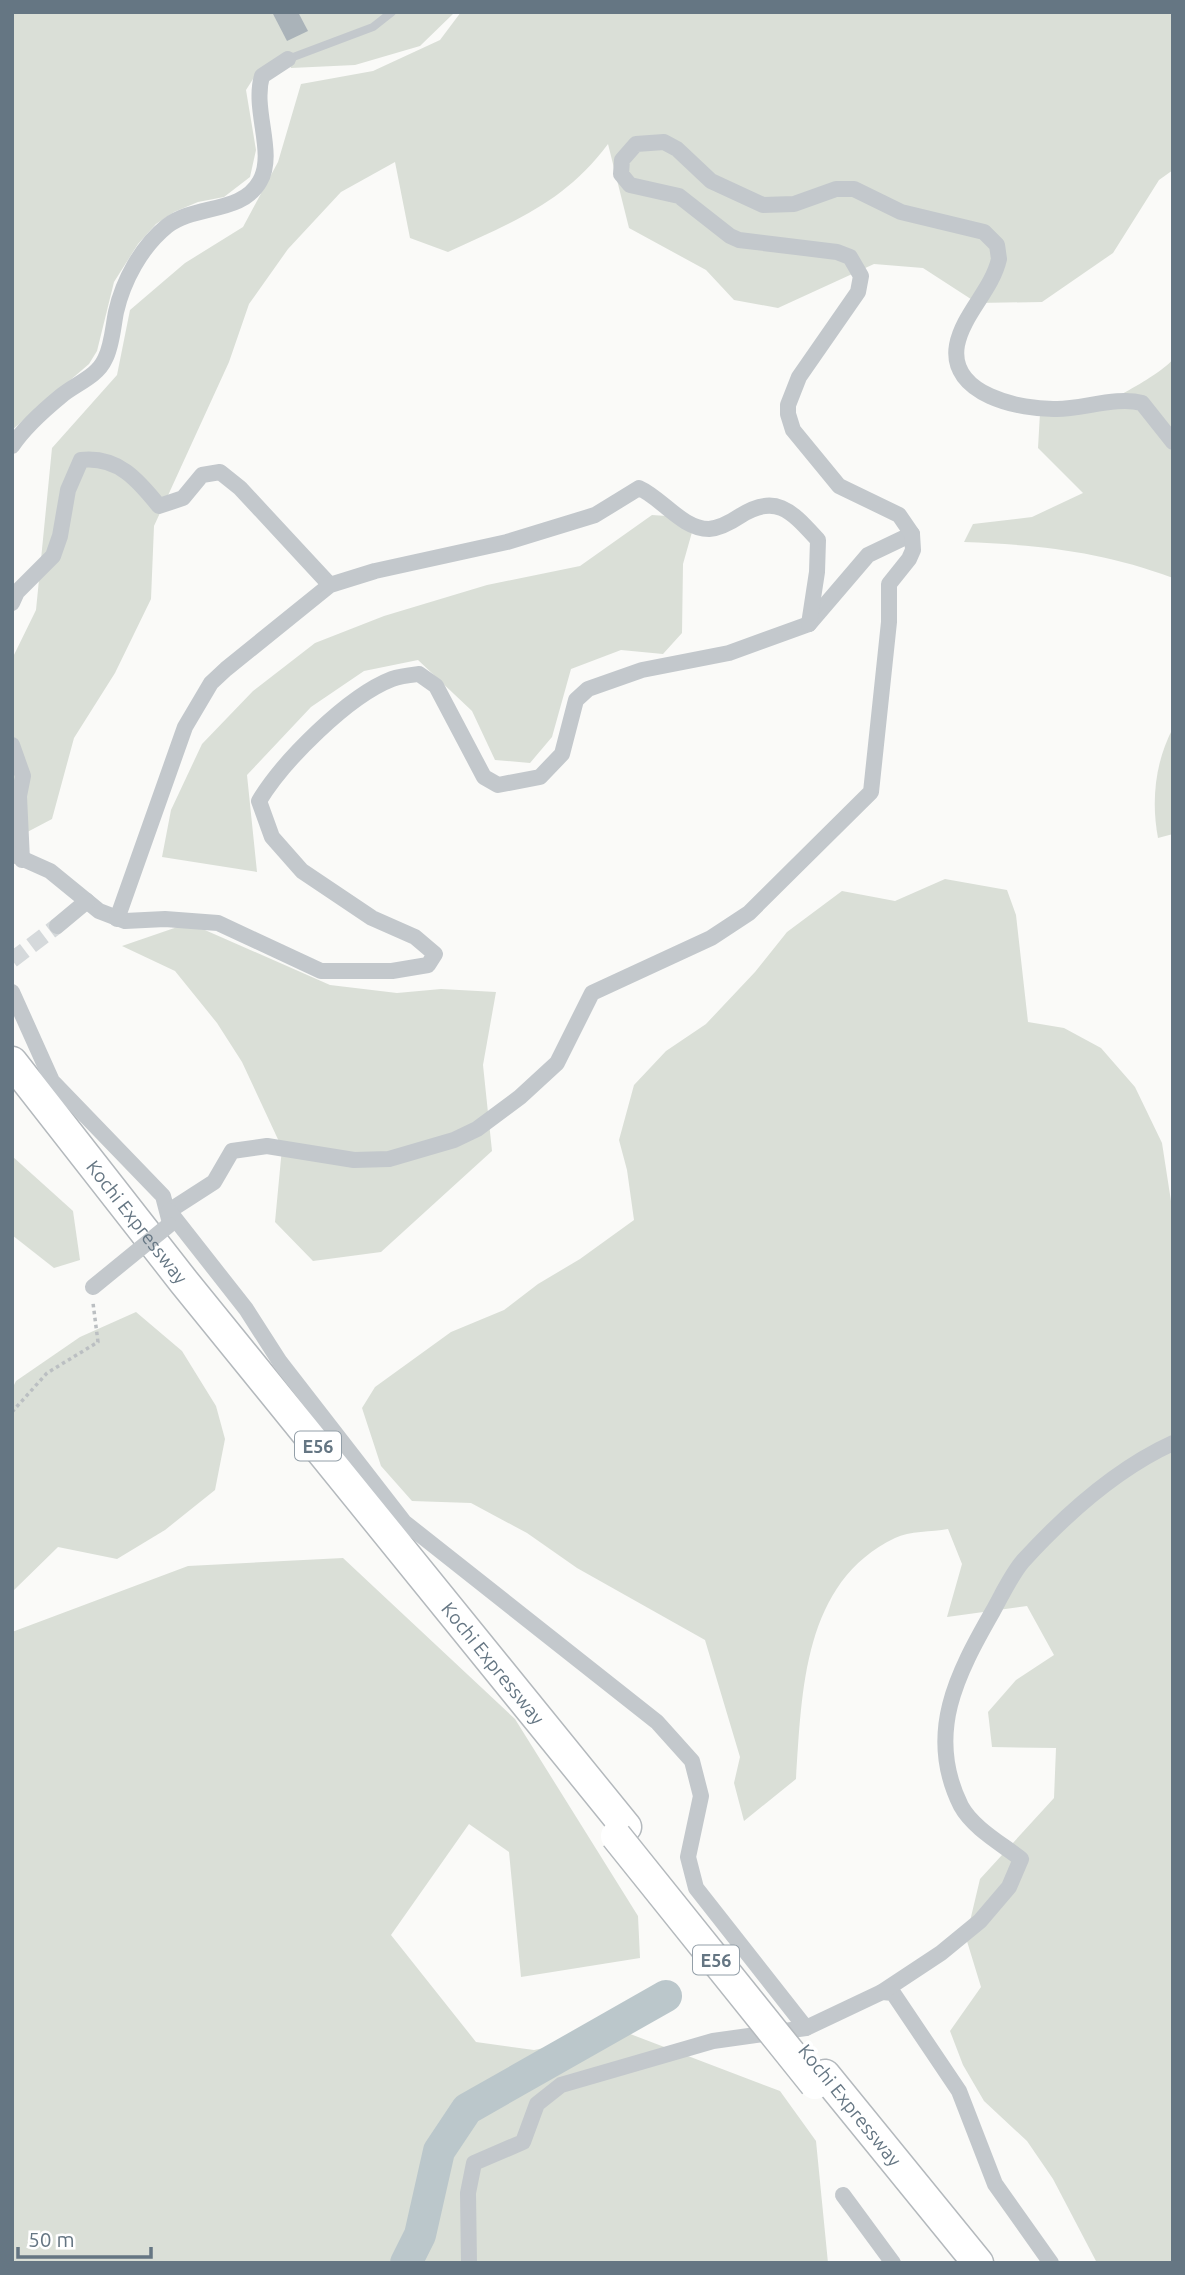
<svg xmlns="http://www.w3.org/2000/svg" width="1185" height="2275" font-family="Ubuntu,sans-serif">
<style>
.green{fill:#dadfd7}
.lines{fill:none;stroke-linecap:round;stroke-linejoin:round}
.river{stroke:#bbc7cb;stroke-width:32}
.building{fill:#aab3b9}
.street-tunnel{stroke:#d5d9db;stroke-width:16;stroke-dasharray:16 8;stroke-linecap:butt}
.highway-casing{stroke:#b4b9bd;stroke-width:33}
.path{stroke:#bbbfc2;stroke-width:3.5;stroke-dasharray:3.5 3.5;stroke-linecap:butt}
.lane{stroke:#c3c8cc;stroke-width:8}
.street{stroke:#c3c8cc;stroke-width:16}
.highway{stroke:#fff;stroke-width:30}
.highway-bridge-casing{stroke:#b4b9bd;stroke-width:33;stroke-linecap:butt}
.street-bridge{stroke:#c3c8cc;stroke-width:16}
.highway-bridge{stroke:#fff;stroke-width:30}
.labels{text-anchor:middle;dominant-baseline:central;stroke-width:7;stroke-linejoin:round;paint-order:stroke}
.shield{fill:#fff;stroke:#939fa8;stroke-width:2}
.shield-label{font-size:18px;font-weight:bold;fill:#657683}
.street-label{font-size:19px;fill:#657683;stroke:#fff}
</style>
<rect width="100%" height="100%" fill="#fafaf8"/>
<g class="green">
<path d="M12,12H455L420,46L355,65L291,68L286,55L258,71L246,90L256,150L250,177L224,197L198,202L174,212L156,224L138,244L114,282L97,351L89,364L12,430Z"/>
<path d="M461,12H1173V170L1159,180L1113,253L1042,302L977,303L923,268L874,264L778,308L734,300L706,270L629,228L608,144C564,203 513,222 448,252L410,238L395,162L341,192L288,249L249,304L229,362L154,526L151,599L115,673L74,738L52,819L14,839L12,659L36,610L52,448L117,375L130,310L185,263L243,227L278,162L301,84L373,71L440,40Z"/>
<path d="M1173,359V578C1101,551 1039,545 964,542L973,524L1032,517L1083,493L1038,448L1040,413C1052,413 1067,416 1078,413C1099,408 1161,375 1173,359Z"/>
<path d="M652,515L696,518L683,564L682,633L663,654L621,650L571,669L552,737L530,763L495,760L472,711L418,660L364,671L311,707L247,775L257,872L162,857L171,810L202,744L253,691L315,643L384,616L487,585L580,566Z"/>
<path d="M1173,728V834L1158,838C1151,801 1155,762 1173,728Z"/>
<path d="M945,879L1007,890L1016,915L1028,1022L1064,1028L1101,1048L1135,1087L1162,1143L1173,1214V2263H1097L1053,2179L1027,2141L984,2101L963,2065L950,2031L981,1987L966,1938L980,1879L1054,1798L1056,1748L992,1747L988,1712L1016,1680L1054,1655L1027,1606L947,1617L962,1564L948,1529C932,1532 909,1531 895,1538C803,1582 802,1691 796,1779L744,1821L734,1783L740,1757L705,1640L577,1568L527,1533L471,1503L412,1501L381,1466L362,1408L375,1387L451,1332L504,1310L538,1284L580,1259L634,1220L627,1170L619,1140L634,1085L666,1051L706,1024L755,972L787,932L842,891L895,901Z"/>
<path d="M189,923L330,985L397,993L441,989L496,992L483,1065L492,1151L381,1252L313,1261L275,1222L282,1148L242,1062L217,1023L175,971L122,946Z"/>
<path d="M12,1156L73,1211L80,1260L54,1268L12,1235Z"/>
<path d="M136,1312L182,1351L216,1406L225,1439L215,1490L165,1530L117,1559L58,1547L12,1592V1389L16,1381L80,1337Z"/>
<path d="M343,1558L515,1719L638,1916L640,1958L521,1977L509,1852L469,1824L391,1935L476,2042L534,2050L625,2032L780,2091L816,2141L828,2263H12V1632L188,1566Z"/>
</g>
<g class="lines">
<path class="river" d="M406,2263L420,2235L439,2151L467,2109L666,1996"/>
</g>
<path class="building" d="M272,12H298L308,31L287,41Z"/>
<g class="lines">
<path class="street-tunnel" d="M12,960L57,926"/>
<g class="highway-casing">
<g id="highway">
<path id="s1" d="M12,1062L184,1282L626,1827"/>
<path d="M825,2075L978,2263"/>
</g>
</g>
<path class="path" d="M12,1412L47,1373L98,1342L93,1303"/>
<path class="lane" d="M288,59L373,27L392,12"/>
<g class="street">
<path d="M12,446C24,428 44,410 61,396C75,384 97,377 105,359C112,346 113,327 116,312C123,281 141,247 167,226C195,204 242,214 260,181C276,153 252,110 262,76L288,59"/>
<path d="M12,603L17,592L53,556L60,536L68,490L81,460C118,456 138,480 159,506L183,498L202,475L220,472L240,488L330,585"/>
<path d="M12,745L23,776L19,796L22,860"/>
<path d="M12,854L50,871L99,911L125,921L165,919L218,923L321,971H392L428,965L435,954L415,937L372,918L302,871L272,837L259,801C283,761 348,696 392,679C400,676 410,675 419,674L436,686L484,777L498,785L540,777L562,754L576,700L588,689L642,670L729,653L809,624L868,555L912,534"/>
<path d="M117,919L185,727L211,683L226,669L330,585L375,571L507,542L595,515L639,488C662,498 682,529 709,529C720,528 731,522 740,516C777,492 793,513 818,540L817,572L809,624"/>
<path d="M57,926L87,901"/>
<path d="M12,992L52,1081L163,1196L169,1219"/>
<path d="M169,1211L214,1182L232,1151L267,1146L354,1160L389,1159L454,1140L477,1129L520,1097L557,1063L592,993L711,938L749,913L871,792L889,622V584L909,559L913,550L912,534L899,515L839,486L793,430L788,414V405L799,377L858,292L861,276L850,257L837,252L739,240L730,236L679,196L630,185L621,174L622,160L636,144L664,142L677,149L711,181L763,205L794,204L836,189H854L901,212L984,232L997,245L999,259C992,290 963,314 957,345C948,395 1021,410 1057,409C1083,409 1117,396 1142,403L1173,442"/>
<path d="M169,1211L246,1309L280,1362L404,1522L657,1722L692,1761L701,1796L688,1857L696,1888L806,2028"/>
<path d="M882,1992L893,1993L959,2091L995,2184L1051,2263"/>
<path d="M843,2195L893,2263"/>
<path d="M469,2263L468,2193L474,2163L523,2142L537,2104L561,2085L713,2041L806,2028L882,1992L941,1953L980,1921L1009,1887L1021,1859C1002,1844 973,1828 961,1806C925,1734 957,1674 993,1611C1002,1595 1011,1575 1023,1561C1065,1515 1116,1469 1173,1443"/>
</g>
<use href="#highway" class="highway"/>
<g class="highway-bridge-casing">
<path id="highway-bridge" d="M616,1836L815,2084"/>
</g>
<path class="street-bridge" d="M93,1287L169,1225"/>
<use href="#highway-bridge" class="highway-bridge"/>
</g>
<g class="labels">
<g class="shield">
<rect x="295" y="1431.5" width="46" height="29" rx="5"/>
<rect x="693" y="1945.5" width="46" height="29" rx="5"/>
</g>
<g class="shield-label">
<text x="318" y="1446">E56</text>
<text x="716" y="1960">E56</text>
</g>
<g class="street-label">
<text stroke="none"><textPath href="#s1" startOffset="203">Kochi Expressway</textPath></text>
<text stroke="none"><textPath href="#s1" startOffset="770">Kochi Expressway</textPath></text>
<text transform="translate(850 2105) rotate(51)">Kochi Expressway</text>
</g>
</g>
<rect width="1185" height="2275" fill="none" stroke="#657683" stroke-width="28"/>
<path d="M18 2247v10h133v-10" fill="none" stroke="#657683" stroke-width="3.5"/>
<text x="28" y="2247" font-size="21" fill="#657683" stroke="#ffffff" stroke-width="5" paint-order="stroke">50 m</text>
</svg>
